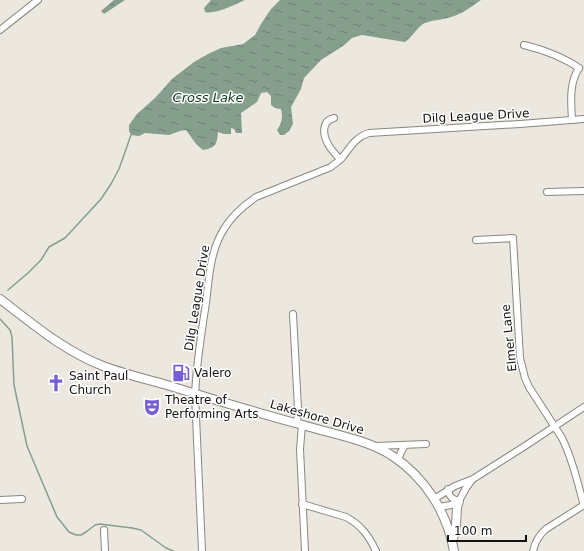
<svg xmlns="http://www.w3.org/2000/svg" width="584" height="551" font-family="'DejaVu Sans',sans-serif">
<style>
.water{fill:url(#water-ripples)}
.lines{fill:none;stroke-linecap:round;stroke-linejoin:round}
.stream{stroke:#869f8c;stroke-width:1.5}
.street-casing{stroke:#8a877f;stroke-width:8}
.secondary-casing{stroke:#8a877f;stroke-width:10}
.street{stroke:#fff;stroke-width:6}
.secondary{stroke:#fff;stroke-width:8}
.labels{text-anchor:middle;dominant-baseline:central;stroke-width:3;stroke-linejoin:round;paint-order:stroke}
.street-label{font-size:12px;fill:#13120f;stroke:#fff}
.poi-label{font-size:12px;fill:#13120f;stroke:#fff;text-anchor:start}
.water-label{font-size:13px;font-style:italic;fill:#0e3a1e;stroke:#fff}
</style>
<defs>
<pattern id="water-ripples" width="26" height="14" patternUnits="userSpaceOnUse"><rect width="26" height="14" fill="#869f8c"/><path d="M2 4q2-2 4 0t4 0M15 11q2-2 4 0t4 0" fill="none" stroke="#6c8071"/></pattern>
</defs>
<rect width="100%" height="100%" fill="#ece8e0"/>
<g class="water">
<path d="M114,0H125L104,14L101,11Z"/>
<path d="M211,0H245C236,4 215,15 205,12L204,8Z"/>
<path d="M280,0H481C471,7 462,14 451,17C443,20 430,20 423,24C417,28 412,37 405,42L362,35L352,38L343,46L321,60L304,78L301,89L291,107L293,124L289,131L284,135H280L277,130C282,124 283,116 281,109L275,108L271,105V96L267,92L261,93L257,102L241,113L242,133H236L234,129L231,128V134H224L218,132C217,144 216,148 203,150C194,143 193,139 186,130L180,131L169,135L145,133L139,136L131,135L129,131V125L137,114L155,98L172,79L194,62L208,54L221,48L243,44L255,35L261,24L271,9Z"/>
</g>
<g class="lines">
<g class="stream">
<path d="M8,290L28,273L41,260L49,247L65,238L101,199L111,184L119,169L131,135"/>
<path d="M0,319L10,330L12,337L14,385L27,446L57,517L69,532L76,535H81L86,532L95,525L100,524L132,528L141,530L166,548L173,551"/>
</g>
<g class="street-casing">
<g id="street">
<path d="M0,30L38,0"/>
<path d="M524,45C544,50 563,57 579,68"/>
<path d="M334,118C321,121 323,135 328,144C331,150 336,155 340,159"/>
<path d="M572,120C571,102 569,83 579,68"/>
<path d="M547,192L584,191"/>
<path d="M476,240L513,238L520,358L525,378L529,387L562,438C573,460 578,484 584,506"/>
<path d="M293,314L298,409V416L296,423"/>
<path d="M302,425L300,449L305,551"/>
<path d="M376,446L426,444"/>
<path d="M398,460L401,452L405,445"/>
<path d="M448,489C449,497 452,499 459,501"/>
<path d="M434,499L455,486L473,479L525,446L584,407"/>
<path d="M0,500L22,499"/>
<path d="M302,504L346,517C361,525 369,536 376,551"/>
<path d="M439,507L451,505L459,501L466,488L472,480"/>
<path d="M104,530L105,551"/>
<path d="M202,551L195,394L196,380C198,354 202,329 206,303C209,278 210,251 224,229C232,215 243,206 256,197L331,167C334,164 338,162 341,159C350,148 355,137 369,133L520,124L584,119"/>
<path d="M533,551C535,542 539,535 546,529L584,505"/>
</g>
</g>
<g class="secondary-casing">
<g id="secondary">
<path d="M0,299C33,324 64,351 103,366C124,374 146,379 167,385C212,399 257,413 303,425C332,434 365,439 391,455C425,477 447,512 454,551"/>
<path d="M453,539L456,525L457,507L459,501"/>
</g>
</g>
<use href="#street" class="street"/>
<use href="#secondary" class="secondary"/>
</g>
<defs>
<g id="fuel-bare" transform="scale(1.38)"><path d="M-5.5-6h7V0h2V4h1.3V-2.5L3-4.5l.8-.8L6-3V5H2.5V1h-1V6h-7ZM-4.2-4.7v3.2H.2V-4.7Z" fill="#775cd7" stroke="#fff" stroke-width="2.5" paint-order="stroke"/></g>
<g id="church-bare" transform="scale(1.38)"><path d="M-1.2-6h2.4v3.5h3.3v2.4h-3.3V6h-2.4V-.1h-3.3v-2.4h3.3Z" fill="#775cd7" stroke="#fff" stroke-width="2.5" paint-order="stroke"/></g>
<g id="theatre-bare" transform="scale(1.38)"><path d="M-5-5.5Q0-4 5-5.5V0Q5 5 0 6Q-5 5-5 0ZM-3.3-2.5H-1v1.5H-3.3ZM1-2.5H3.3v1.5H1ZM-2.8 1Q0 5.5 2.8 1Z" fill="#775cd7" stroke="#fff" stroke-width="2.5" paint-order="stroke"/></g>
</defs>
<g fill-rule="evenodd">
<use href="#fuel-bare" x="181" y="373"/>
<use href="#church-bare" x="56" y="383"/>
<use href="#theatre-bare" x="152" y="407"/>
</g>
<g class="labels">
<g class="street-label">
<text transform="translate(476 116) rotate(-3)">Dilg League Drive</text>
<text transform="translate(197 298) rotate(-81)">Dilg League Drive</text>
<text transform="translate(509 338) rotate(-96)">Elmer Lane</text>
<text transform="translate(317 417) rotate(16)">Lakeshore Drive</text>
</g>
<g class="poi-label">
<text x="194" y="373">Valero</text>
<text x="69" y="376">Saint Paul<tspan x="69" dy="14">Church</tspan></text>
<text x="165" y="400">Theatre of<tspan x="165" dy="14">Performing Arts</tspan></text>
</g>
<g class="water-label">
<text x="208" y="97">Cross Lake</text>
</g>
</g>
<path d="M448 535v6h78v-6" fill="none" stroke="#13120f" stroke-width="2"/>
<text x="454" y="535" font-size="12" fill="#13120f" stroke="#ffffff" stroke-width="3" paint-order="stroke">100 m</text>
</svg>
